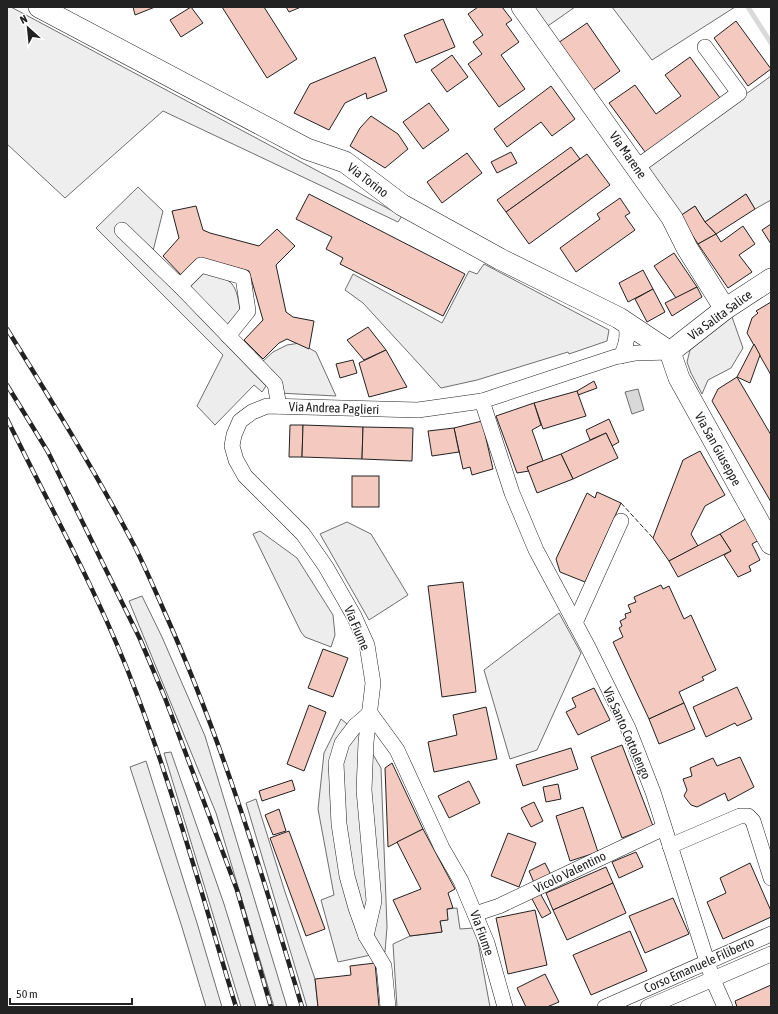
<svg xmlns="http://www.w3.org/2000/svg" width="778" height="1014" font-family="'Asap Condensed',sans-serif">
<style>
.green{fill:#eee;stroke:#6f6f6f}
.parking{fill:#ededed;stroke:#6f6f6f}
.water{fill:#d9d9d9;stroke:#6f6f6f}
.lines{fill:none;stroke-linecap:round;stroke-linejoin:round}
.stream{stroke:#d9d9d9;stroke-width:5}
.building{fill:#f3c9c0;stroke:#222}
.street-casing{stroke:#222;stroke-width:16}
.secondary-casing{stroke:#222;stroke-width:22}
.street{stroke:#fff;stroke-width:15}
.secondary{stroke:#fff;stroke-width:21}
.rail-casing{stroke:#222;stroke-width:4.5}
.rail{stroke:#fff;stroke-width:3;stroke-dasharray:9;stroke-linecap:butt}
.fence{stroke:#222;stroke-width:1;stroke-dasharray:5 2;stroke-linecap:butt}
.labels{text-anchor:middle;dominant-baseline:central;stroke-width:3;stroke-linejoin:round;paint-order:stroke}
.street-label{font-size:13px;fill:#222;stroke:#fff}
</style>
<rect width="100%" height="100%" fill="#fff"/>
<g class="green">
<path d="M7,7H11L402,216L398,222L163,111L65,198L7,144Z"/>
<path d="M531,7H575L545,28Z"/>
<path d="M612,7H735L652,60Z"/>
<path d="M771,76V200L755,209L746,194L705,222L695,206L680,216L646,166Z"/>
<path d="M202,272C230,278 236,280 240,310L227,325L189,285Z"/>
<path d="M559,613L581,653L537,750L510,759L484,670Z"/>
</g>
<g class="parking">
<path d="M138,187L163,211L153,251L145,260L266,386L262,392L254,385L215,425L197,406L223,355L96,228Z"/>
<path d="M484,264L609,330L607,341L569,354L568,352L477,380L441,388L363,303L345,290L353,274L442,323L469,271L477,274Z"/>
<path d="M732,317L743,348L731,368L708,380L702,394L691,373L687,362L690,350Z"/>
<path d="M300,343L316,352L336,396L278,393L262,362L273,352L287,345Z"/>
<path d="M347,522L371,534L408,595L369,620L320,534Z"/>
<path d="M260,531L297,558L333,615L335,635L331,647L305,637L301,632L253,534Z"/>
<path d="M142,596L162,637L205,736L287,1007H274L216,813L129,601Z"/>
<path d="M341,719L362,736L381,768L387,927L385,952L338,962L321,900L334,895L318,809L324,753Z"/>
<path d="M171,752L224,904L256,1007H241L164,753Z"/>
<path d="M146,761L197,923L222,1007H206L181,924L130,767Z"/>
<path d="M256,799L285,892L315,979L318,1007H307L246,803Z"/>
<path d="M457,908L460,929L474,928L477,936L490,1007H397L393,944L410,936L442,932L440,921L447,909Z"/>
</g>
<path class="water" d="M638,389L644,410L632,414L625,392Z"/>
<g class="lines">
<path class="stream" d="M748,7L771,43"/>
</g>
<g class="building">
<path d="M127,7H155L135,15L133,7Z"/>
<path d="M191,7L203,23L181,37L170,20Z"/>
<path d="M222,7H264L297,59L267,78Z"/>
<path d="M286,7H301L289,12Z"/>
<path d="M478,7H502L512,20L506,24L519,42L501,55L525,89L499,107L468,64L482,54L473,42L483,35L468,14Z"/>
<path d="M443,19L455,47L416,63L404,35Z"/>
<path d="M736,21L771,69L748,86L714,38Z"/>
<path d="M587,23L620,71L592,91L558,43Z"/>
<path d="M452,55L468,77L447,92L431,70Z"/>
<path d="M375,57L387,91L367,99L366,93L345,103L329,130L294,113L310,84Z"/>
<path d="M690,57L723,102L648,156L609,103L635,85L656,114L681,96L665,75Z"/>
<path d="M551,86L575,119L552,136L541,122L507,147L494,129Z"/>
<path d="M429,103L449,130L423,149L403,122Z"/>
<path d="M371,116L398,134L408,149L385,168L350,146L360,128Z"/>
<path d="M571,147L580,159L506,212L497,200Z"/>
<path d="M511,152L517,163L497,173L491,162Z"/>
<path d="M467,153L482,173L442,203L427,182Z"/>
<path d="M587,154L610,185L529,244L506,212Z"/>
<path d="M309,194L465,274L443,316L340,264L343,258L326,249L332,237L296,219Z"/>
<path d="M746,194L755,209L716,234L705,222Z"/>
<path d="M620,198L630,213L625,216L635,230L576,272L560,248L600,219L597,214Z"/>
<path d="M196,206L203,230L210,233L259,246L277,229L295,246L276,265L286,312L293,317L314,321L309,349L287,339L279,343L263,359L244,340L263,320L249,271L205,259L182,276L163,256L179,238L172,211Z"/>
<path d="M695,206L705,222L716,234L698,244L680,216Z"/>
<path d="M771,224V244L762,230Z"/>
<path d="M743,226L755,244L739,255L752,272L728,288L698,244L716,234L721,242Z"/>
<path d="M674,253L697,287L676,298L654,266Z"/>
<path d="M643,270L653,289L628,302L619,283Z"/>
<path d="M697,287L702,297L672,316L665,303Z"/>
<path d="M653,289L665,312L647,322L635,299Z"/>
<path d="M771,302V375L747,333L752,318L758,313L756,311Z"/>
<path d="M368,327L386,350L364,360L347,340Z"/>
<path d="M754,344L760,355L750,383L737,377Z"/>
<path d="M386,350L407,387L369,397L359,363Z"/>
<path d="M353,360L357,373L340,378L336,364Z"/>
<path d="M737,377L771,435V502L712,401L718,389Z"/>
<path d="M594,381L597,388L578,395L577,391Z"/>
<path d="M577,391L586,416L543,429L534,403Z"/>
<path d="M534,403L541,425L532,430L543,461L527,467L529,471L517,473L496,416Z"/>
<path d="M609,419L619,442L612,446L606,433L590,440L586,430Z"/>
<path d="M482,421L493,469L472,475L470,467L463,469L454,428Z"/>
<path d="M290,425H303L302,457H289Z"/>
<path d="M303,425L363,427L362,459L302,457Z"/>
<path d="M363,427L413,428L412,461L362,459Z"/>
<path d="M454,428L459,452L432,456L428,431Z"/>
<path d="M606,433L618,458L573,479L561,454Z"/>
<path d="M700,451L725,495L705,506L691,534L698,546L669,561L653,538L683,460Z"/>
<path d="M561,454L573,479L537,493L527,467Z"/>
<rect x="352" y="476" width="27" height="31"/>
<path d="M597,492L621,503L585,582L560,572L556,559L587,493L595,498Z"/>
<path d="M749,517L761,539L752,544L760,560L749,566L751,571L738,577L724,555L731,551L720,534Z"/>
<path d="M720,534L731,551L678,577L669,561Z"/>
<path d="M463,582L476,692L442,697L428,586Z"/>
<path d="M661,585L663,589L669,586L684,619L691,615L716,670L702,677L704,680L679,692L684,703L649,719L613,642L623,637L619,628L622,626L620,621L626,618L625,614L631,612L628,605L636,602L634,597Z"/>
<path d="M323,649L348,658L333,697L308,688Z"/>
<path d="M737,687L752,719L737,726L735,723L706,737L693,707Z"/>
<path d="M594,688L610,720L578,735L566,712L576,707L572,698Z"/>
<path d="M684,703L695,729L659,744L649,719Z"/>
<path d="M309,705L326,712L304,771L287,764Z"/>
<path d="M486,707L497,759L434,772L428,742L457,735L453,715Z"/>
<path d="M622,745L653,826L622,838L591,757Z"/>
<path d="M571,748L578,769L523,786L516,765Z"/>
<path d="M740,757L754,787L728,801L725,793L697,807L691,805L684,796L687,790L683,779L692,776L690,768L713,758L717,766Z"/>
<path d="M392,763L423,829L388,847L385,768Z"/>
<path d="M292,780L295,790L262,801L259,791Z"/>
<path d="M469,781L480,803L449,818L438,796Z"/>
<path d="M558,784L561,799L546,802L543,787Z"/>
<path d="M534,802L543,821L531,827L521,808Z"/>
<path d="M583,807L598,852L570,861L556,816Z"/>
<path d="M279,809L286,831L273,835L265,815Z"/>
<path d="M423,829L455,889L448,893L453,908L447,909L448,920L440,921L442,932L410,936L393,900L421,889L397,842Z"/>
<path d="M289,831L325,929L306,936L270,838Z"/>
<path d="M508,833L536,843L519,887L491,876Z"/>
<path d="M636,852L643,867L619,878L612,862Z"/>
<path d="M545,863L552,877L535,885L529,871Z"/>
<path d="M750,863L771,911V917L723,939L707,902L726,893L720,878Z"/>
<path d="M606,867L613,883L553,910L546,893Z"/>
<path d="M613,883L626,913L567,940L553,910Z"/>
<path d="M540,893L551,913L542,918L531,897Z"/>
<path d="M673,898L689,934L645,953L629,916Z"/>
<path d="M535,910L547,965L508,974L496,918Z"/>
<path d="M630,931L647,971L591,995L573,955Z"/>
<path d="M375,963L379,1007H318L315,979L351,975L350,966Z"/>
<path d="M545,974L559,1002L547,1007H526L517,988Z"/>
<path d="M771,985V1007H737L735,1001Z"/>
</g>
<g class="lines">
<g class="street-casing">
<g id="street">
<path d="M637,167L739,93L705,47"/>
<path d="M122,230L180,286L275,384L279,406"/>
<path d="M180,286L201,265L243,277L248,311L228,336"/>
<path d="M621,356C627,344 628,336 626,323"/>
<path d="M482,401L512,493L536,550L588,647L628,728L653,792L713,980L725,1007"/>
<path d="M575,623L621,521"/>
<path d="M370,713L397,750L442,848L461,881L487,943L505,1007"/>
<path d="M370,713L355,726L342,743L336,763L339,824L347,876L356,908L366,936L384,966L388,1007"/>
<path d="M670,846L740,816H748L753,821L771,878"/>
<path d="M475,914L499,906L537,888L664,828"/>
<path d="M366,936L374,901L364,790L366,742L373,683L367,645L354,616L326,567L303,534L245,476L236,460L232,446L234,435L240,421L252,412L267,406L418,410L482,401L615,357L636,353L670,352"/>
<path d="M605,1007L771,934"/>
<path d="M648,1007L771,954"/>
</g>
</g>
<g class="secondary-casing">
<g id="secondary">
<path d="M39,7L307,149L345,162L402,205L500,259L619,318L670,352"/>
<path d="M522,7L672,218L687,248L725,309"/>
<path d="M670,352L679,378L771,544"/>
<path d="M670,352L725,309L771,279"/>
</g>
</g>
<use href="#street" class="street"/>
<use href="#secondary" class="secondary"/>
<g class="rail-casing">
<g id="rail">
<path d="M7,329C51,400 95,471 134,545C145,567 155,590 165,613C222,740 262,873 302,1007"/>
<path d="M7,385L48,452L140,639L165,698L237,890L271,1007"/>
<path d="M7,419C51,509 101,598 136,692C175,795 204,902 236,1007"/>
</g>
</g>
<use href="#rail" class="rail"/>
<path class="fence" d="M621,503L653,538"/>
</g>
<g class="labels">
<g class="street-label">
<text transform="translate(628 155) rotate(55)">Via Marene</text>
<text transform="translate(368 180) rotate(37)">Via Torino</text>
<text transform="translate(720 315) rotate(-36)">Via Salita Salice</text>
<text transform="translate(334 408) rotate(2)">Via Andrea Paglieri</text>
<text transform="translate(718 449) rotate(61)">Via San Giuseppe</text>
<text transform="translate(357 628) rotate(67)">Via Fiume</text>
<text transform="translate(627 733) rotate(66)">Via Santo Cottolengo</text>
<text transform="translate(570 872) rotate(-26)">Vicolo Valentino</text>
<text transform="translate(482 933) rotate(70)">Via Fiume</text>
<text transform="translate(699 965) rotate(-24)">Corso Emanuele Filiberto</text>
</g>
</g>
<rect width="778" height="1014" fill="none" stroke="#222222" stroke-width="16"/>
<g transform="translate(28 28) rotate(333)" stroke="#ffffff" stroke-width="3" paint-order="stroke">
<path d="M0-3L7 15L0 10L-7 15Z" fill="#222222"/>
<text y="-6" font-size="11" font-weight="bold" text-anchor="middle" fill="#222222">N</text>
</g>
<path d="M10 998v6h122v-6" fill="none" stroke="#222222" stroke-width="2"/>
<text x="16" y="998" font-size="12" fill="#222222" stroke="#ffffff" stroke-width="3" paint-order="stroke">50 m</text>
</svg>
